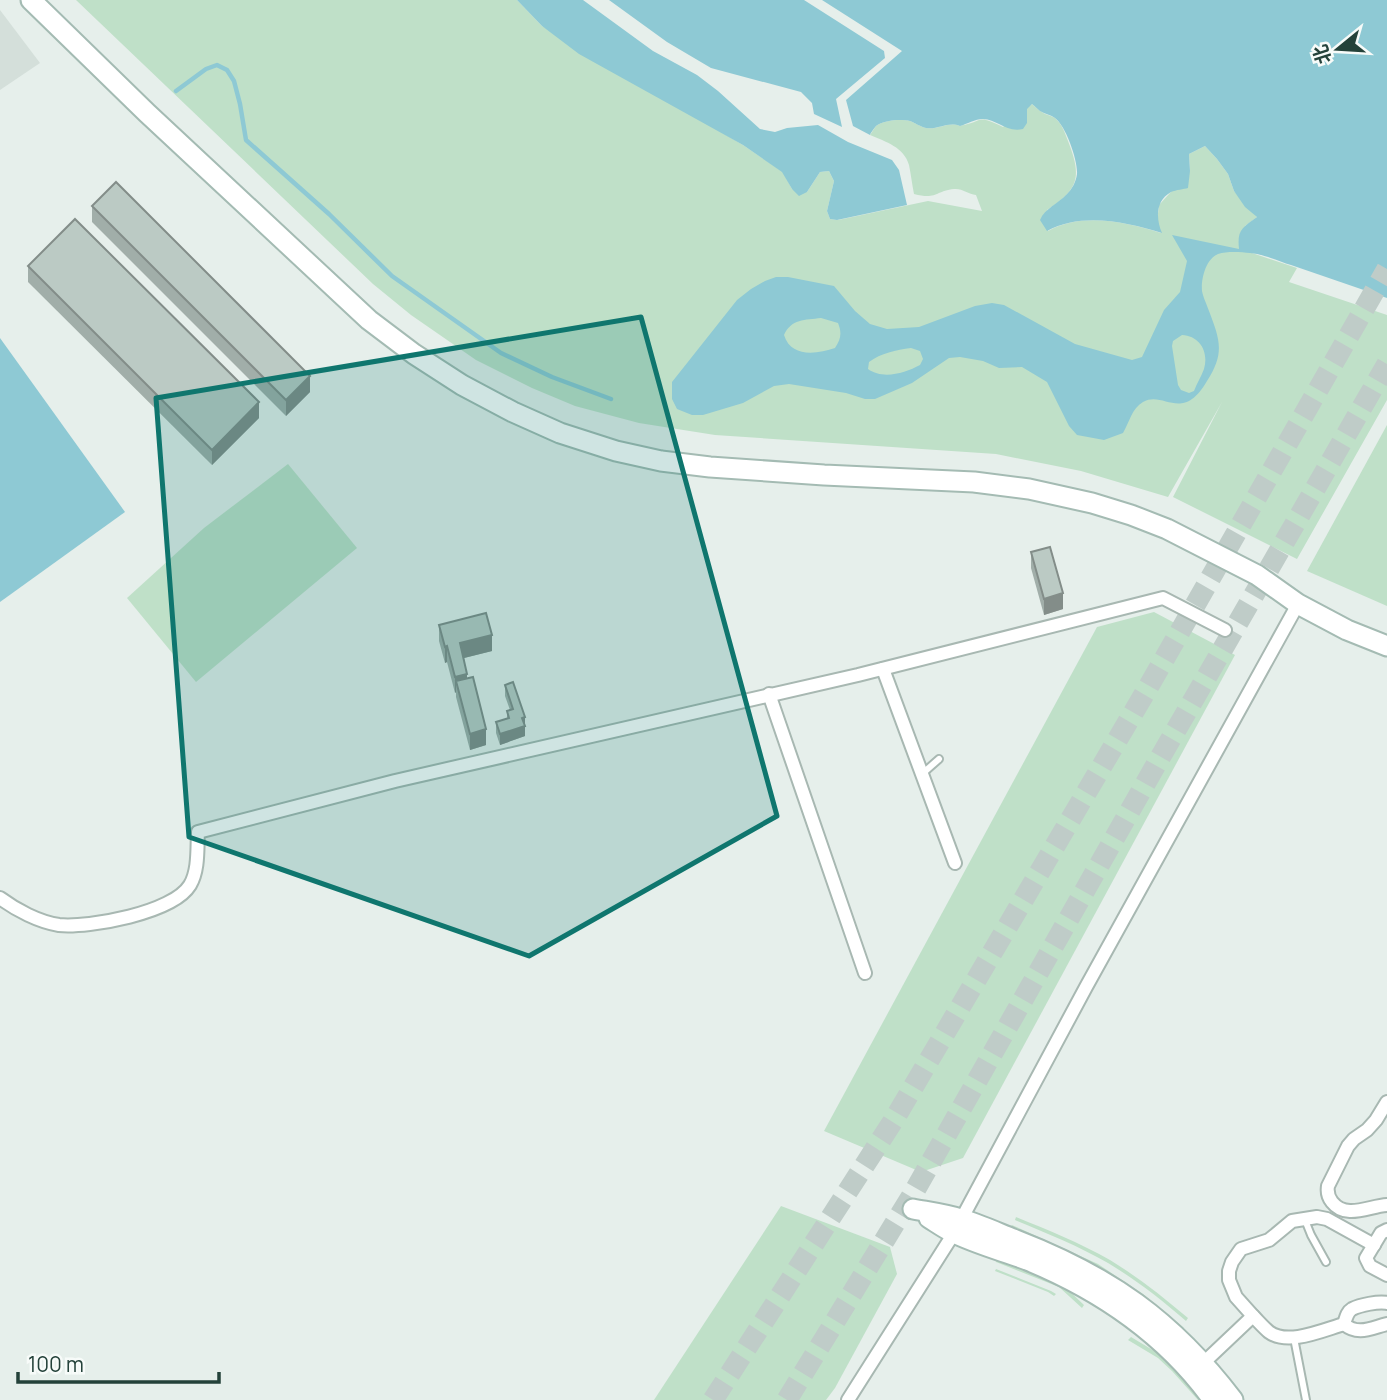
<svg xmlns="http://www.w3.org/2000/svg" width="1387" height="1400" font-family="Manrope,'Noto Sans SC',sans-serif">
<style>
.built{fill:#d4dfda}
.green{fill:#bfe0c8}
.water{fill:#8ec9d4;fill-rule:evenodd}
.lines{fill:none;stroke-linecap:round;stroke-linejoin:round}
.stream{stroke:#8ec9d4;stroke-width:4.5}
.primary-tunnel{stroke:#bfccc8;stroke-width:21;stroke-dasharray:21 10;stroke-linecap:butt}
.lane-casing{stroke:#a8b8b2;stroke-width:10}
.street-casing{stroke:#a8b8b2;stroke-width:16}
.secondary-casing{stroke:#a4bbb3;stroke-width:23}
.lane{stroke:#fff;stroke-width:6}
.street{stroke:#fff;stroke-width:12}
.secondary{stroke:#fff;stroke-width:19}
.wall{fill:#a1aea9}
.shaded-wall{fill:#838d89}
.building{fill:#bbcac4;stroke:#838d89;stroke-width:2}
.marked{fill:#0f766e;fill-opacity:0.2;stroke:#0f766e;stroke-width:5;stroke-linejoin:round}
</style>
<rect width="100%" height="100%" fill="#e6efeb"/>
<path class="built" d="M0,10L40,63L0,90Z"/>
<g class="green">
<path d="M76,0H517L542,26L743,145L783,172L792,189L807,192L820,172L829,171L834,181L827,211L830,219L838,220L928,201L982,211L976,195C968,194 962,188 954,189C935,191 937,200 914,194C912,184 911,175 909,165C904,147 886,142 870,135C871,134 875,127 876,126C884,120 901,119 910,121C915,123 921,127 926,128C939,130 948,121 960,126C985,121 976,114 1003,127L1032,104C1036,108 1040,111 1045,114C1048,115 1052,116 1055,118C1062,124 1065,133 1068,141C1082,177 1079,189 1047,210L1048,231C1082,212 1126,222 1161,233L1157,222L1159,205L1190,171L1189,154L1205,146L1217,159L1228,174L1234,191L1257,217L1245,226L1252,253L1297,268L1289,282L1387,315V400L1297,559L1173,497L1222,402L1168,497L1081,471L996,454L715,435L639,423L575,406L532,388L476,360L411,315L373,284Z"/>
<path d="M1387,425V606L1307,571Z"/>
<path d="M288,464L357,548L196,682L127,598L204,528Z"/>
<path d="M1154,612L1235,655L963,1158L921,1172L824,1131L1097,627Z"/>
<path d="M781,1206L890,1247L897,1274L835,1388L826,1400H654Z"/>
<path d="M1016,1217C1048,1230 1080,1243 1110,1260C1138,1277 1163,1297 1188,1318L1186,1321C1161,1299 1136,1280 1108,1263C1079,1246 1046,1233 1015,1220Z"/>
<path d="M1012,1225L1098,1264L1143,1294L1184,1328L1181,1330L1010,1228Z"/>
<path d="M995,1258L1063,1285L1084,1305L1082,1308L1059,1287L996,1262Z"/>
<path d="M996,1269L1051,1291L1056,1294L1054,1296L1048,1292L995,1271Z"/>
<path d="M1131,1337L1161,1355L1203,1400H1198L1172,1371L1158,1358L1128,1340Z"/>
</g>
<g class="water">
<path d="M517,0H583L653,51L697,75L718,91L760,129L775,132L787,128L818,125L848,142L892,160L899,170L907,205L837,220L830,219L827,211L834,181L829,171L820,172L807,192L799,196L792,189L782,172L743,145L579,54L542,26Z"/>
<path d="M609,0H804L884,51L885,58L836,99L842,127L814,114L812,103L801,92L711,68L667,42Z"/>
<path d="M822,0H1387V298C1355,287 1323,276 1291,265C1278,261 1263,254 1250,253C1241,252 1227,251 1218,254C1206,259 1201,278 1202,291C1203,297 1207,305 1209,311C1220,340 1225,353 1207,381C1182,424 1164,390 1143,402C1132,408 1129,423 1123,433L1104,440L1077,435L1069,426L1047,382L1022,367L999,368L983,361L960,357L949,358L912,383L875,399H865L846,393L789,384L774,386L743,403L703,415H692L677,409L672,399V382L737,300L751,289L765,281L776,277H788L834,286L855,311L870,324L887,329L919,327L975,306L992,303L1004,305L1075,344L1132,360L1142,357L1164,310L1180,292L1187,261L1172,235L1239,249C1237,230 1242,228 1257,217L1245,207L1234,191L1228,174L1217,159L1205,146L1189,154L1190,171L1188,188C1184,189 1176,190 1171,192C1155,201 1156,219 1162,233C1126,222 1082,212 1047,231L1040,220C1045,208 1058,204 1067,194C1072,189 1076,182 1077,174C1078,161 1066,126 1055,118C1051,115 1045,114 1040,111C1037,109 1035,106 1032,104L1027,109V123L1023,129C1006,133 997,119 983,119C975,119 967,124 960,126C948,121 938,130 926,128C921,127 915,123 910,121C901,119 884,120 876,126C875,127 870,134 870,135L853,126L846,100L902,51ZM821,318L838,323C842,333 841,339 835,348C817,354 791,358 784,335C791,319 805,320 821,318ZM1182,335C1200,336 1209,352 1204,369C1201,377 1197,383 1194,391L1189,393L1181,390L1178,385L1172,346L1173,341ZM911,348L920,351L923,359L920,365C905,373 883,380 868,369L869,362C881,353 896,350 911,348Z"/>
<path d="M0,338L125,512L0,602Z"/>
</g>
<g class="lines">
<path class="stream" d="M176,91L206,69L217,65L227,70L234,81L240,104L246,140L329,214L392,276L501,353L552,377L611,399"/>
<g class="primary-tunnel">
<path d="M713,1400L895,1118L1146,691L1387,269"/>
<path d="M787,1400L914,1192L1157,763L1387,364"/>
</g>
<g class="lane-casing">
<g id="lane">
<path d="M922,774L939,759"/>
<path d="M1305,1220L1311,1235L1326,1262"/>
<path d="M1294,1338L1306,1400"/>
</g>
</g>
<g class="street-casing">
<g id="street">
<path d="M883,669L955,863"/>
<path d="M769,694L865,973"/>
<path d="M0,898C16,910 39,922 59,925C89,928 173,913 190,885C199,870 197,848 198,832L395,781L858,675L1163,598L1225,630"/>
<path d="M1387,1102L1376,1120L1367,1130L1354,1139L1348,1146L1328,1186C1327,1192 1328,1197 1332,1202C1346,1220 1369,1206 1387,1205"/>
<path d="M1387,1230L1381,1233L1366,1258L1370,1266L1387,1275"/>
<path d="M1253,1316L1236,1297L1229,1280V1271L1232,1262L1241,1249L1269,1240L1292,1221L1317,1217L1327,1219L1374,1245"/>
<path d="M1344,1324C1346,1318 1347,1312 1352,1309C1360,1305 1379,1301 1387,1303"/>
<path d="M1344,1324C1358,1336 1371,1328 1387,1324"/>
<path d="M1197,1369L1253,1316C1258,1321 1263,1327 1269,1332C1288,1346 1323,1330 1344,1324"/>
<path d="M848,1400L954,1233L1086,987L1298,604"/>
</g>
</g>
<g class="secondary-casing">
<g id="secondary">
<path d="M31,0L147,113L369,320L414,354L462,385L513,412L560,433L616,451L661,461L710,467L824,475L974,482L1029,489L1092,503L1131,515L1167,529L1257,575L1298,604L1347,630L1387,646"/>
<path d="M913,1209C929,1212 945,1214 961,1219C979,1224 998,1233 1016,1240C1109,1276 1172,1320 1233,1400"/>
<path d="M929,1218C937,1223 944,1228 952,1232C976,1244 1003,1251 1027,1260C1100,1290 1167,1336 1213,1400"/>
</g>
</g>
<use href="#lane" class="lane"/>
<use href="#street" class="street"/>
<use href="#secondary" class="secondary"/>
</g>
<g class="wall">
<path d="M92,206L310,392L286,416L92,222Z"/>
<path d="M28,266L259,418L212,465L28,282Z"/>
<path d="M1031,552L1063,609L1044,615L1031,568Z"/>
<path d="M439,625L492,651L464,658L467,678L486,745L470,750L456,697V692L455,693L447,662L445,663L439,641Z"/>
<path d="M505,685L525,717V736L500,745L496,733V722L507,719V711L510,710L505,696Z"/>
</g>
<g class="shaded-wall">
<path d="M310,376V392L286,416V400Z"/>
<path d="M259,402V418L212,465V450Z"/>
<path d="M1063,593V609L1044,615V599Z"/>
<path d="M492,635V651L460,659V643Z"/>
<path d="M447,646V662L445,663V647Z"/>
<path d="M467,674V690L456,681V692L455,693V677Z"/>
<path d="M525,717V736L500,745V734L522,718Z"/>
<path d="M486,729V745L470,750V734Z"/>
</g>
<g class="building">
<path d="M116,182L310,376L286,400L92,206Z"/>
<path d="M75,219L259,402L212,450L28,266Z"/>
<path d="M1050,547L1063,593L1044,599L1031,552Z"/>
<path d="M486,613L492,635L460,643L467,674L455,677L447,646L445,647L439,625Z"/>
<path d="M473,677L486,729L470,734L456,681Z"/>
<path d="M513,682L525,717L522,718L525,726L500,734L496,722L509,718L507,711L513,709L505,685Z"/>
</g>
<path class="marked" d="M641,317L777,816L529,956L189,837L156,398Z"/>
<g transform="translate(1338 49) rotate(252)" stroke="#f7fbf9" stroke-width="5" paint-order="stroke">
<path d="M0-5L12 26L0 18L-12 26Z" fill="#24423a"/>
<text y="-10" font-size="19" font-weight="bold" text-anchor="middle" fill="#24423a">北</text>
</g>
<path d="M18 1372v10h201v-10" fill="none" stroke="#24423a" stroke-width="3.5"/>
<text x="28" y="1372" font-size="21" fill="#24423a" stroke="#f7fbf9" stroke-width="5" paint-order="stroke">100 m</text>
</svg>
